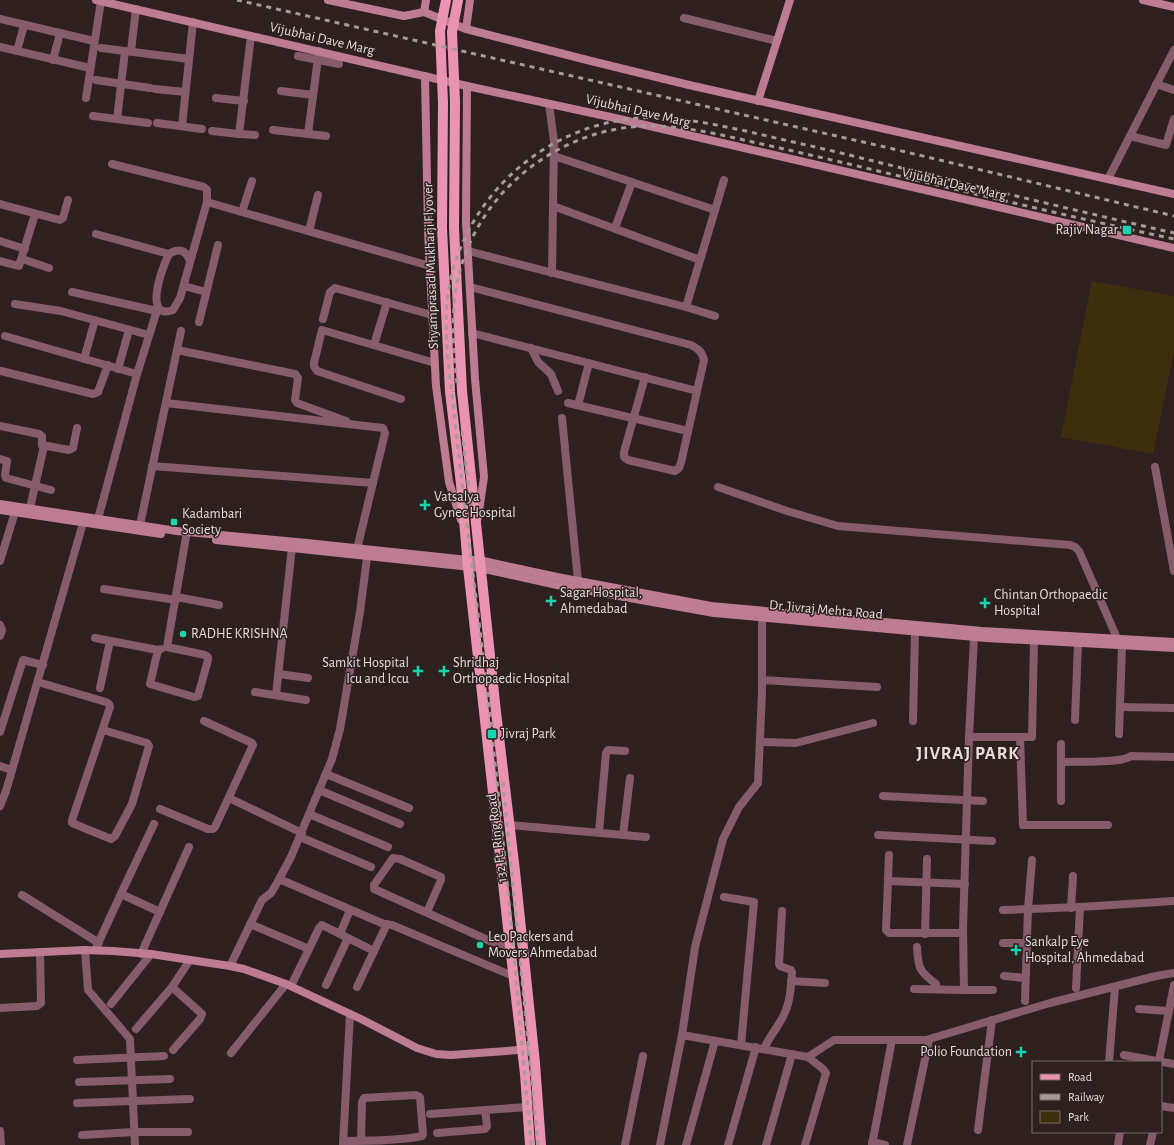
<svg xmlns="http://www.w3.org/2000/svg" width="1174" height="1145" font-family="'Alegreya Sans',sans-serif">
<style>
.green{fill:#3d2f0d}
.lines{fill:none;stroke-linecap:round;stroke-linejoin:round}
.street{stroke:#865c6a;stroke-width:8}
.secondary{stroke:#be7c93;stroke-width:8}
.primary{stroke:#ea94b2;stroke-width:10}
.rail{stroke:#a69b99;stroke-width:3;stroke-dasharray:5 5;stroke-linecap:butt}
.poi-dot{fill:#18d5b2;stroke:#2d201e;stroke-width:1.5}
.labels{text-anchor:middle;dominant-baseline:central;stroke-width:3;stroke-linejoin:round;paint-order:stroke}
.street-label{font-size:14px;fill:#e6dddb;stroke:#2d201e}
.poi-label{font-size:14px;fill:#e6dddb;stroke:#2d201e;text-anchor:start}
.district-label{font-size:18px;font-weight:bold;letter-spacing:1px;fill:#e6dddb;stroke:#2d201e}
</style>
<rect width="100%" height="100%" fill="#2d201e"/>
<path class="green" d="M1092,281L1174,296V352L1153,454L1061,437Z"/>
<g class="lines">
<g class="street">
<path d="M684,18L777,41"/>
<path d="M0,19L94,41"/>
<path d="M0,47L90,68"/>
<path d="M101,48L189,59"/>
<path d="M17,51L24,25"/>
<path d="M131,51L136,9"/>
<path d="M298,56L339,64"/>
<path d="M53,60L60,33"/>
<path d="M96,80L150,88"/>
<path d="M1156,84L1174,90"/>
<path d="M155,89L185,92"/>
<path d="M281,91L313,95"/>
<path d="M86,98L101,1"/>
<path d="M216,98L244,101"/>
<path d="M549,104L554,141L552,273"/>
<path d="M93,116L148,123"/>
<path d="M117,119L125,51"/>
<path d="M157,123L202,129"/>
<path d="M182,126L193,22"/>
<path d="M273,130L326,136"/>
<path d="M212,131L239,134L251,36"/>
<path d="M239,134L255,135"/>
<path d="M308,134L319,51"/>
<path d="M1130,136L1166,145L1174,119"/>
<path d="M554,156L715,210"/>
<path d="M112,164L204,187L207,190V202"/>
<path d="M1108,179L1174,50"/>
<path d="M0,204L60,220L63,218L68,200"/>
<path d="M553,206L700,260"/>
<path d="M242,212L252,181"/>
<path d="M615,228L632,182"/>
<path d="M309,231L318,195"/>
<path d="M96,234L169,254"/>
<path d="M0,241L25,249"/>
<path d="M468,251L686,307L724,180"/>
<path d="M22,259L49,268"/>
<path d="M0,261L19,266L35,214"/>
<path d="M190,262C187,251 180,247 169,254C163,265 142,321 173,310L180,298L207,202L430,266"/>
<path d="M184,286L206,292"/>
<path d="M470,287L691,345C699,349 702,352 704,360L681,463L679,468L675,471L628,460L624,457V452L645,377"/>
<path d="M72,292L157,311"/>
<path d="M15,304L61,311L149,335"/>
<path d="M686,307L715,316"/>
<path d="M323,319L330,292L335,288L432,315"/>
<path d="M199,322L218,245"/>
<path d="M472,333L697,391"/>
<path d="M5,336L137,374"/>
<path d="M374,345L387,302"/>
<path d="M531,348L538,362L551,374L558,391"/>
<path d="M177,350L295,374L298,378L295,400L297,403L346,421"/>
<path d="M84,359L95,320"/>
<path d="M118,369L129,330"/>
<path d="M1,371L93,394L98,392L108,365"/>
<path d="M401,399L317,371L314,366V363L322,330L435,363"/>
<path d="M166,403L383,428L385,433L357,549"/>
<path d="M568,403L688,431"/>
<path d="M578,405L589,363"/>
<path d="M562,418L578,581"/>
<path d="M0,426L39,434L42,436V445L69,450L73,448L77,428"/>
<path d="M0,459L7,461L5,475L6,478L51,490"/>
<path d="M152,466L373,483"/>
<path d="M1155,467L1174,571"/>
<path d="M718,487L787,511L838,526L1070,545L1075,547L1079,551L1117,638"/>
<path d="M30,508L44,446"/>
<path d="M98,519L137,374L158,307"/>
<path d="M140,525L181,331"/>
<path d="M0,561L15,512"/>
<path d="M104,589L176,600"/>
<path d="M177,597L219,605"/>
<path d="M0,625L2,630L0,636"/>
<path d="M974,637L969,737H1020L1023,825H1108"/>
<path d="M95,638L158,650L161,649"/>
<path d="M158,650L150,684L194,697L198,696L208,660V657L205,655L167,647L186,537"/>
<path d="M279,674L308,678"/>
<path d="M762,680L877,687"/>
<path d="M38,682L106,702L109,704L110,707L72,820V823L111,839L115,836L132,804L149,746L147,743L103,730"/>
<path d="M100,688L110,641"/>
<path d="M255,692L306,700"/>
<path d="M276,695L292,547"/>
<path d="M1120,707L1174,708"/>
<path d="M1075,720L1078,643"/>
<path d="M913,721L915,631"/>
<path d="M0,732L23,660L43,665"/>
<path d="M1119,734L1122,646"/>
<path d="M1020,737H1032L1034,641"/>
<path d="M761,742L796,743L873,723"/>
<path d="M1061,762C1077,761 1120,764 1131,756L1174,757"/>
<path d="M0,766L12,770"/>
<path d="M326,774L409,808"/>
<path d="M319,790L400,824"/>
<path d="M883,796L983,801"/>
<path d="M229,798L302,833"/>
<path d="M1061,801V744"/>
<path d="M0,806L6,791L83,523"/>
<path d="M160,809L208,829H213L215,827L253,745L252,743L204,721"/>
<path d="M309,814L388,847"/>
<path d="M510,825L646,837"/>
<path d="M599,832L606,753L608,750L625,751"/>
<path d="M623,835L630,778"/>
<path d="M878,835L992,841"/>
<path d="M300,837L371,867"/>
<path d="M889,855L886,930L889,933H963"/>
<path d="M279,879L384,924L392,925L513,976"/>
<path d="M888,881L965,884"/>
<path d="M121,894L160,912"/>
<path d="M22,895L99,943"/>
<path d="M724,897L754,902L741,1045"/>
<path d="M1071,908L1073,876"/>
<path d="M1003,910L1080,907"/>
<path d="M427,912L441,880V877L400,859L393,858L374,885V889L490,941L510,946"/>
<path d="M250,924L309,949L291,986"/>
<path d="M340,934L350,910"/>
<path d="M925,934L927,859"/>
<path d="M1003,943H1027"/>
<path d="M917,947C918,968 919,971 936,984L937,989"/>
<path d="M309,949L319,928L322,925L374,951L357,987"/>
<path d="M85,950L88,990L130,1039L135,1145"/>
<path d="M95,950L126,883L154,824"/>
<path d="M374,951L387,924"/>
<path d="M141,954L189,847"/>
<path d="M230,966L262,900L271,893L277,883L291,857L332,759L340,729L360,612L368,550"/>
<path d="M1004,976L1025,978"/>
<path d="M791,981L825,983"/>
<path d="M326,985L348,938"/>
<path d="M172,987L202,1014L200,1019L173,1050"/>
<path d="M1076,988L1080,907L1174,901"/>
<path d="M914,989L964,990L963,929L969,737"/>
<path d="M964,990H993"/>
<path d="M1025,1001L1028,909L1032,860"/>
<path d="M111,1004L151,954"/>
<path d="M0,1008L37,1006L41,1003L40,952"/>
<path d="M1139,1009L1169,1011"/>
<path d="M136,1029L172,987L190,960"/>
<path d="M682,1035L808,1057L834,1040H926L1050,1003L1156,976L1174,973"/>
<path d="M764,1049C770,1034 783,1022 787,1007C791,996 791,983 792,972L791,970L780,966L779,964L782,911"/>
<path d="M231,1053L286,984"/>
<path d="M1124,1055L1174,1064"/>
<path d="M77,1060L164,1056"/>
<path d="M1159,1061L1174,985"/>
<path d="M1109,1062L1115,987"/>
<path d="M79,1082L170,1079"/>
<path d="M77,1103L190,1099"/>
<path d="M1161,1106L1174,1108"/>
<path d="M430,1114L527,1107"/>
<path d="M978,1130L992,1020"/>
<path d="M0,1131L1,1145"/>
<path d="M437,1133L485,1129L487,1126L485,1110"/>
<path d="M82,1135L134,1132H188"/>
<path d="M343,1141C367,1141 399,1141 422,1136L423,1134L420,1097L416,1095L364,1098L362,1102L361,1141V1145"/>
<path d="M872,1142L885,1145"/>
<path d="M343,1145L350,1014"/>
<path d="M625,1145L643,1056"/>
<path d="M660,1145L682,1035L695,947L723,839L739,807L758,783L762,692V617"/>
<path d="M686,1145L715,1041"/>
<path d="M728,1145L756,1047"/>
<path d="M766,1145L792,1054"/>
<path d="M805,1145L826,1073L823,1069L808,1057"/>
<path d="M872,1145L892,1040"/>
<path d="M907,1145L929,1040"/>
<path d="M1118,1145L1120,1132"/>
<path d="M1150,1145L1153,1132"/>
</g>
<g class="secondary">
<path d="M96,0L467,86L615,118L1174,248"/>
<path d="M328,0L404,16L424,12L466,29L591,61L689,85L1174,194"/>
<path d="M1143,0L1174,7"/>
<path d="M424,12L426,0"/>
<path d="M466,29L470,0"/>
<path d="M425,76L428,231L436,386L449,482L461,520"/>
<path d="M467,86L466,222L475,379L484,477L478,518"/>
<path d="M758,101L790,0"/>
<path d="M0,504L177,531L307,543L468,560H479L557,577L711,606L982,631L1174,642"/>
<path d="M0,510L161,534"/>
<path d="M216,540L480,568L557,585L714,613L986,638L1174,648"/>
<path d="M0,954L85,950L113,951L151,954L230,966L244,969L286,984L361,1019L417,1048L436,1054L451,1055L533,1049"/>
</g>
<g class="primary">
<path d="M446,0L440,31L443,103L442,228L450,392L461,484L468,567L510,946L525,1074L530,1145"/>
<path d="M458,0L452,32L455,102L454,228L462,391L496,712L515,871L535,1063L541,1145"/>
</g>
<g class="rail">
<path d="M237,0L885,147L1174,216"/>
<path d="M457,383C453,351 451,315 457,283C475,193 558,127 649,126C686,126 722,135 757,143C803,153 849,164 895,175C988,197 1081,219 1174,239"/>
<path d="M462,431L472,516"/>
<path d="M503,782L538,1145"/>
<path d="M531,1145C515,968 500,791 478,614C470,550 462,486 455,421C450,371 439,319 453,270C475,190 546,129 629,119C668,114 707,123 746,131C779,139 812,146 845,154C954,181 1064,208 1174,233"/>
</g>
</g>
<g class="poi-dot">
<rect x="1122" y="225" width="10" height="10" rx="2"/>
<path d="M423 499h4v4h4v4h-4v4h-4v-4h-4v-4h4z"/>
<rect x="170" y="518" width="8" height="8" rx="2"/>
<path d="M549 595h4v4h4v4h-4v4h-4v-4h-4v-4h4z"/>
<path d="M983 597h4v4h4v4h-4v4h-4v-4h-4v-4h4z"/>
<circle cx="183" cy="634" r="4"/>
<path d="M416 665h4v4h4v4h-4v4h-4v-4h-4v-4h4z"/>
<path d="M442 665h4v4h4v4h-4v4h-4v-4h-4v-4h4z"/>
<rect x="487" y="729" width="10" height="10" rx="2"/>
<circle cx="480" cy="945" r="4"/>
<path d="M1014 944h4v4h4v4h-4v4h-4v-4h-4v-4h4z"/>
<path d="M1019 1046h4v4h4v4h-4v4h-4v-4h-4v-4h4z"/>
</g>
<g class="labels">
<g class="street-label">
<text transform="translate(322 39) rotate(13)">Vijubhai Dave Marg</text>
<text transform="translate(638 111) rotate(13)">Vijubhai Dave Marg</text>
<text transform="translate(954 184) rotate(13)">Vijubhai Dave Marg</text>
<text transform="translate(431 266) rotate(-92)">Shyamprasad Mukharji Flyover</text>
<text transform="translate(826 610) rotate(5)">Dr. Jivraj Mehta Road</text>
<text transform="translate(497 838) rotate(-97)">132 Ft. Ring Road</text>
</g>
<g class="poi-label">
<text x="1118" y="230" text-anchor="end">Rajiv Nagar</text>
<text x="434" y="497">Vatsalya<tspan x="434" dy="16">Gynec Hospital</tspan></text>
<text x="182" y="514">Kadambari<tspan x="182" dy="16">Society</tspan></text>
<text x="560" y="593">Sagar Hospital,<tspan x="560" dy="16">Ahmedabad</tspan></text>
<text x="994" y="595">Chintan Orthopaedic<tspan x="994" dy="16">Hospital</tspan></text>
<text x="191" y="634">RADHE KRISHNA</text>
<text x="409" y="663" text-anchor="end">Samkit Hospital<tspan x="409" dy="16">Icu and Iccu</tspan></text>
<text x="453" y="663">Shridhaj<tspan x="453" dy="16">Orthopaedic Hospital</tspan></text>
<text x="501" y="734">Jivraj Park</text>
<text x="488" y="937">Leo Packers and<tspan x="488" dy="16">Movers Ahmedabad</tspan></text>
<text x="1025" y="942">Sankalp Eye<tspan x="1025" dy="16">Hospital, Ahmedabad</tspan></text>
<text x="1012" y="1052" text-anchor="end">Polio Foundation</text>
</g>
<g class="district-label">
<text x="968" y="754">JIVRAJ PARK</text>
</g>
</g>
<rect x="1032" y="1061" width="130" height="72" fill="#2d201e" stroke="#776c6a"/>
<rect x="1040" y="1074" width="20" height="6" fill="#ea94b2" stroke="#776c6a"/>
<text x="1068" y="1081" font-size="12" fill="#e6dddb">Road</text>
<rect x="1040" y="1094" width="20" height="6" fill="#a69b99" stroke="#776c6a"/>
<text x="1068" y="1101" font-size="12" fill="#e6dddb">Railway</text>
<rect x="1040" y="1111" width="20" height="12" fill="#3d2f0d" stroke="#776c6a"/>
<text x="1068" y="1121" font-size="12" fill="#e6dddb">Park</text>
</svg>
